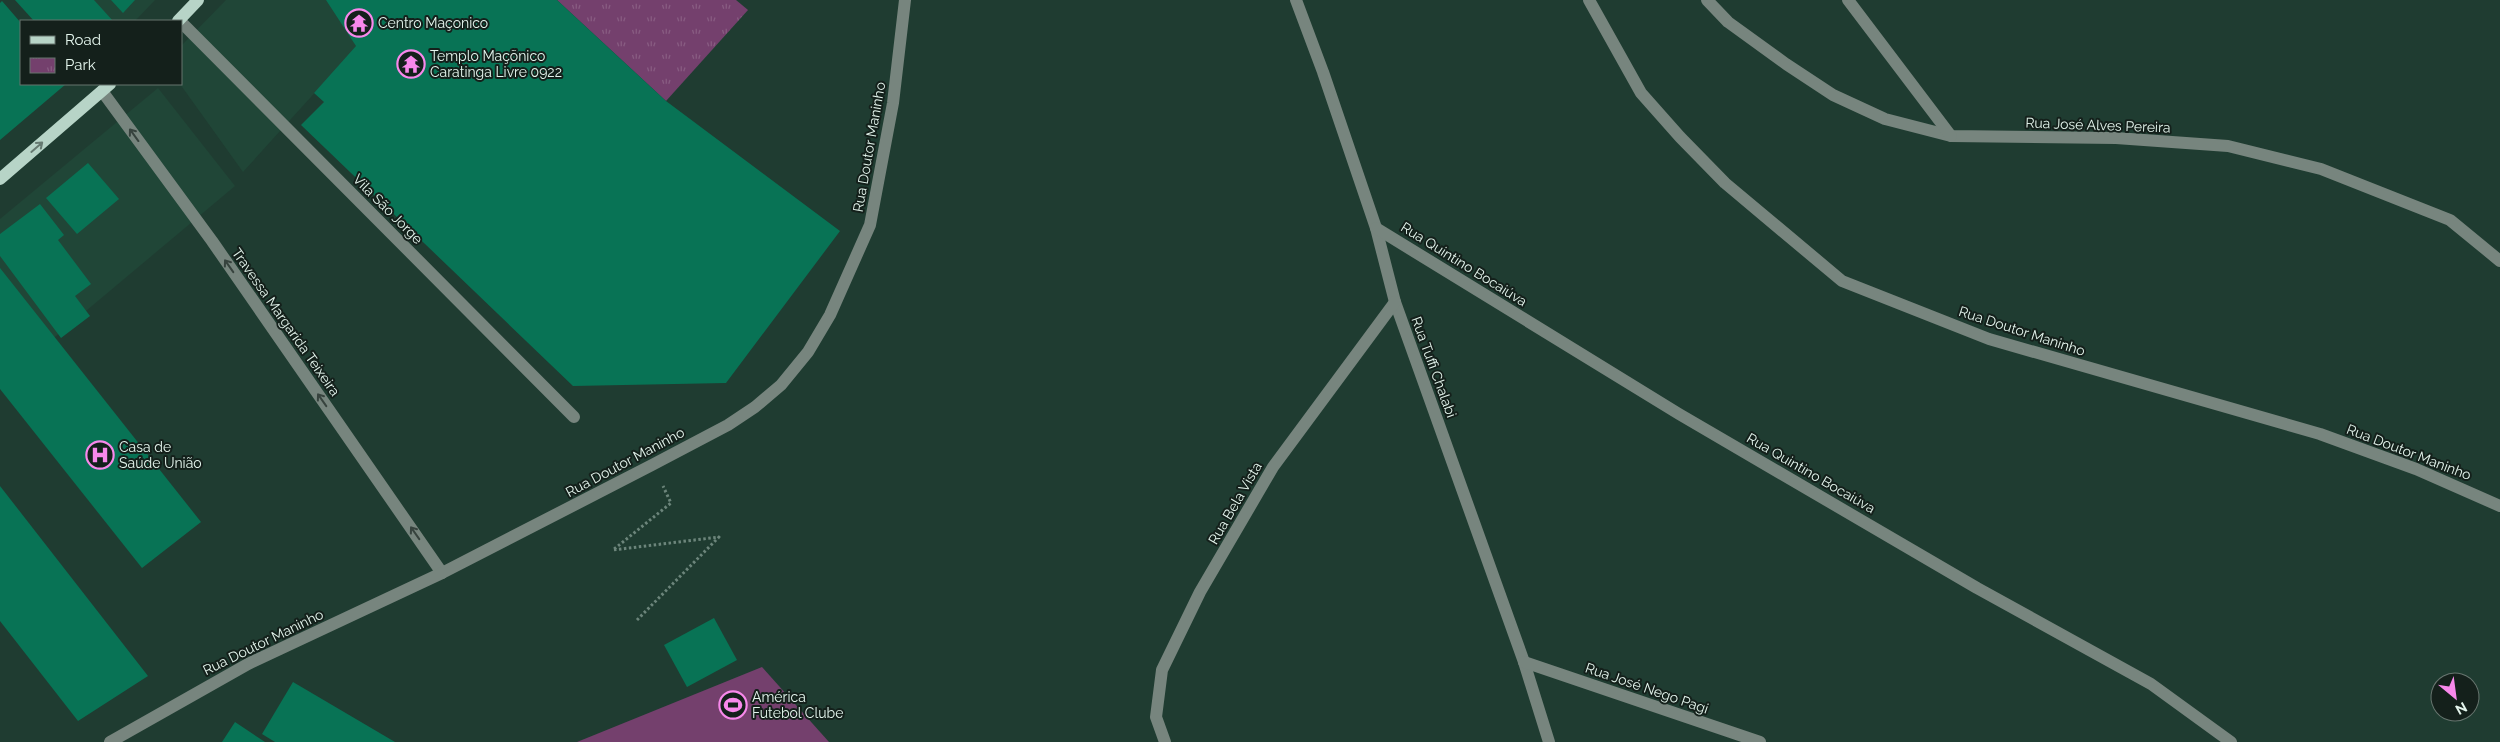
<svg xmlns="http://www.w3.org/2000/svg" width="2500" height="742" font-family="Raleway,sans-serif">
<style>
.built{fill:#204637}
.park{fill:url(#park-tufts)}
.garden{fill:#74406d}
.building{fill:#087355}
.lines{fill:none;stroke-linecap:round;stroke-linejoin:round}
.path{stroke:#6c857b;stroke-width:3;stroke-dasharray:2.5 2.5;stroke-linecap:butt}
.minor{stroke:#77857e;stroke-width:12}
.major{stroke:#b7d4c7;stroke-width:12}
.oneway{stroke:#37433e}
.oneway2{stroke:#667a71}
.labels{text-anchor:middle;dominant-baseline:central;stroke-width:4;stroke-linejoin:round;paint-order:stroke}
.poi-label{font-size:14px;fill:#e4f5ed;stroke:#14201b;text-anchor:start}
.street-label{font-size:14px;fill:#e4f5ed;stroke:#14201b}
</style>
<defs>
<pattern id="park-tufts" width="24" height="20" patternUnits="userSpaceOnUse" patternTransform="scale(1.25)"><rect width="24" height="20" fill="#74406d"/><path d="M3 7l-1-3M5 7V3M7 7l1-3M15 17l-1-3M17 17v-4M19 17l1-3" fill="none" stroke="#885c82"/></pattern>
</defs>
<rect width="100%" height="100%" fill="#1f3c31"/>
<g class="built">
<path d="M79,0H155L135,21H97Z"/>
<path d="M226,0H399L243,172L180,84L181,46Z"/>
<path d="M158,88L235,186L0,383V219Z"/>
</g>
<path class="park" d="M557,0H736L748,10L666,101Z"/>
<path class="garden" d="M762,667L829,742H577Z"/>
<g class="building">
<path d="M15,0H94L113,21H34Z"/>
<path d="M111,0H135L123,13Z"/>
<path d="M326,0H557L666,101L840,231L726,383L573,386L301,125L324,102L314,93L356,46Z"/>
<path d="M2,1L21,23V84H66L0,140V3Z"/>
<path d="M88,163L119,199L77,234L46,198Z"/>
<path d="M40,204L64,235L58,240L91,284L75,296L90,316L61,338L0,256V234Z"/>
<path d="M0,268L201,522L142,568L0,389Z"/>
<path d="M0,486L148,676L78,721L0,621Z"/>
<path d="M714,618L737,660L687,687L664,645Z"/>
<path d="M293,682L395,742H275L262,734Z"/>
<path d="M235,722L265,742H222Z"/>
</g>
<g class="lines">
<path class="path" d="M637,620L719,537L613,550L671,503L663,486"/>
<g class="minor">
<path d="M1296,0L1323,72L1376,228L1395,302L1524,662L1549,742"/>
<path d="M1589,0L1641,93L1680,137L1725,183L1842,281L1989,339L2320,434L2416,469L2500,506"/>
<path d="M1707,0L1728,22L1786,64L1833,95L1885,119L1951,136L2116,138L2228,146L2321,169L2450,220L2500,261"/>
<path d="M1848,0L1951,136"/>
<path d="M181,22L574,417"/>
<path d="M102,91L212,241L442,573"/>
<path d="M1376,228L1679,414L1977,588L2151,684L2231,742"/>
<path d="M1524,662L1760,742"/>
<path d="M110,742L248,664L442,573L652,465L728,425L755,407L781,385L808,352L830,315L870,225L893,103L905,0"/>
<path d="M1165,742L1156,717L1162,670L1200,592L1273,467L1395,302"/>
</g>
<g class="major">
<path d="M178,21L198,0"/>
<path d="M0,179L110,84"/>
</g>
</g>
<defs><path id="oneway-shaft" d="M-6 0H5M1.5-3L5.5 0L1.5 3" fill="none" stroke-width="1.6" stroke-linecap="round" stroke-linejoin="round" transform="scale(1.25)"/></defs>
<g class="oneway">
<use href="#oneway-shaft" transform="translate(134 135) rotate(-126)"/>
<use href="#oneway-shaft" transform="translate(229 266) rotate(-125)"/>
<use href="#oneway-shaft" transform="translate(322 400) rotate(-125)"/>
<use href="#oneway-shaft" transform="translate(415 533) rotate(-125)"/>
</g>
<use class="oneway2" href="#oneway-shaft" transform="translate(37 147) rotate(-41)"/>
<defs>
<g id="temple-ring" transform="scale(1.4375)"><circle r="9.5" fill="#14201b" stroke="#f888eb" stroke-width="1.5"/><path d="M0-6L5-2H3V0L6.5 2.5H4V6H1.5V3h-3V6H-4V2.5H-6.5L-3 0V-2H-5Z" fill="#f888eb"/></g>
<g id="hospital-ring" transform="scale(1.4375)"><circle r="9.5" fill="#14201b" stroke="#f888eb" stroke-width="1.5"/><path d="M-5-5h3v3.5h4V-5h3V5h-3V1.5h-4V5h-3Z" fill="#f888eb"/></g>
<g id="stadium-ring" transform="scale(1.4375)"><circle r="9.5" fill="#14201b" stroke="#f888eb" stroke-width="1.5"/><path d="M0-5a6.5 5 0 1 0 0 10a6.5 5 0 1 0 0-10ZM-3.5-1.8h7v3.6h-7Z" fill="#f888eb"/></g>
</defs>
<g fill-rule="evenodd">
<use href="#temple-ring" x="359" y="23"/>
<use href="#temple-ring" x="411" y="64"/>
<use href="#hospital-ring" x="100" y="455"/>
<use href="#stadium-ring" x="733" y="705"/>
</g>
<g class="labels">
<g class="poi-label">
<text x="378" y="23">Centro Maçonico</text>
<text x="430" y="56">Templo Maçõnico<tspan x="430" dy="16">Caratinga Livre 0922</tspan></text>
<text x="119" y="447">Casa de<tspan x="119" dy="16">Saúde União</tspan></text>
<text x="752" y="697">América<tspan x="752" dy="16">Futebol Clube</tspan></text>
</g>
<g class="street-label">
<text transform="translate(2098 125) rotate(2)">Rua José Alves Pereira</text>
<text transform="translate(869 147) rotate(-80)">Rua Doutor Maninho</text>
<text transform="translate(388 209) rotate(45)">Vila São Jorge</text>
<text transform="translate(1464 264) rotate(32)">Rua Quintino Bocaiúva</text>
<text transform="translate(286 322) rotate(55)">Travessa Margarida Teixeira</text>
<text transform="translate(2022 331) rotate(18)">Rua Doutor Maninho</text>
<text transform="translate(1434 367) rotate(70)">Rua Tuffi Chalabi</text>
<text transform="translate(2409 452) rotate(21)">Rua Doutor Maninho</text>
<text transform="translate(625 462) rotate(-28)">Rua Doutor Maninho</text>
<text transform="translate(1811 473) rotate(30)">Rua Quintino Bocaiúva</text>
<text transform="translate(1235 503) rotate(-60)">Rua Bela Vista</text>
<text transform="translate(263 642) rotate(-26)">Rua Doutor Maninho</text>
<text transform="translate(1647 688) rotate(19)">Rua José Nego Pagi</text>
</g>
</g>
<rect x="20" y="20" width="162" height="65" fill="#14201b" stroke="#67756f"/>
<rect x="30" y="36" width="25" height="8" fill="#b7d4c7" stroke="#67756f"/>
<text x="65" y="45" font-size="15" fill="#e4f5ed">Road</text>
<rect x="30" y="58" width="25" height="15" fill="url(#park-tufts)" stroke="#67756f"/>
<text x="65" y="70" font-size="15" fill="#e4f5ed">Park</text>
<g transform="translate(2455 697) rotate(151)"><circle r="24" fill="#14201b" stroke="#67756f"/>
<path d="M0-4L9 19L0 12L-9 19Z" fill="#f888eb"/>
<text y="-8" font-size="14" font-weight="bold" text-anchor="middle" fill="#e4f5ed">N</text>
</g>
</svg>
